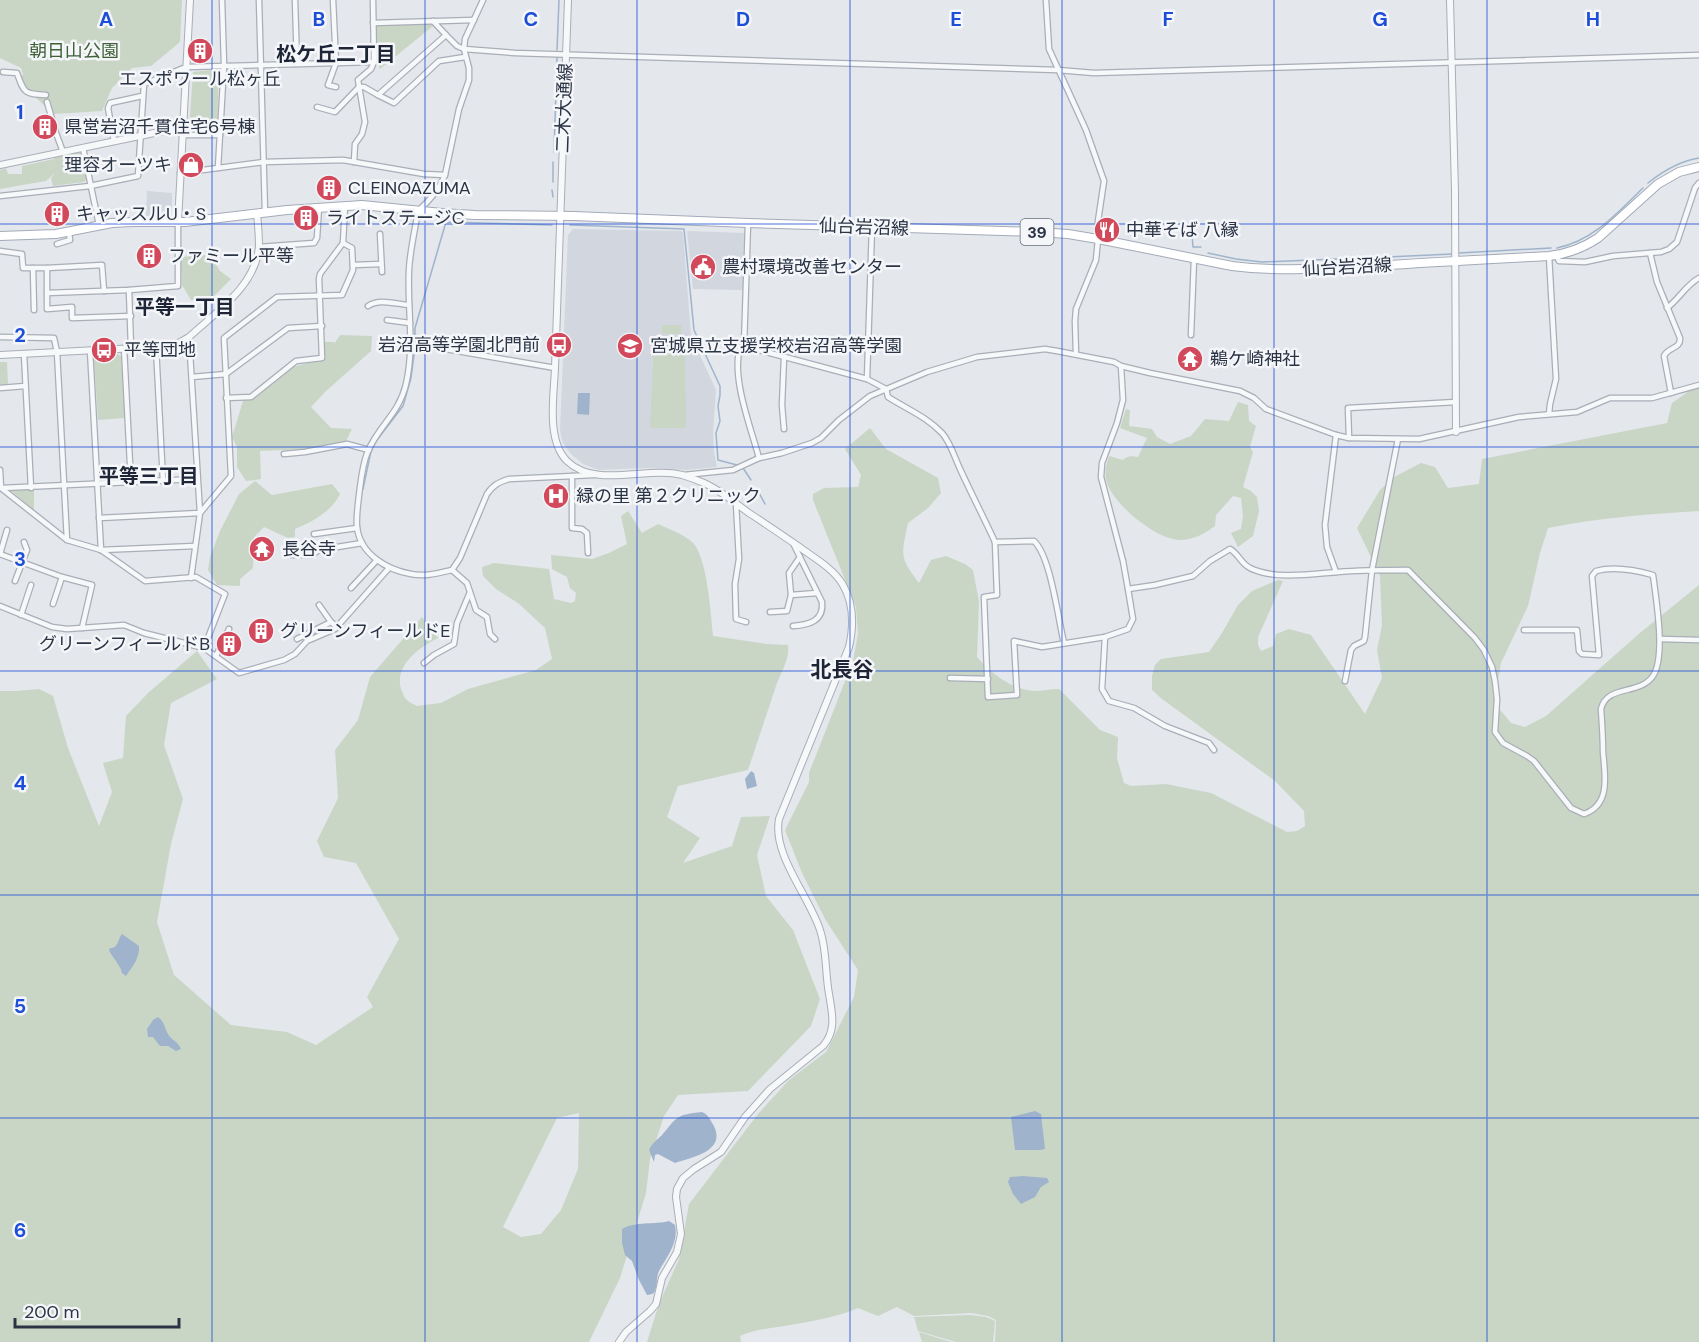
<svg xmlns="http://www.w3.org/2000/svg" width="1699" height="1342" font-family="'DM Sans','Noto Sans JP',sans-serif">
<style>
.built{fill:#d2d6de}
.green{fill:#c9d6c5;fill-rule:evenodd}
.water{fill:#9fb4cc}
.lines{fill:none;stroke-linecap:round;stroke-linejoin:round}
.stream{stroke:#9fb4cc;stroke-width:1.5}
.minor-casing{stroke:#a9aeb7;stroke-width:7}
.tertiary-casing{stroke:#a9aeb7;stroke-width:8}
.primary-casing{stroke:#a3abb8;stroke-width:10}
.minor{stroke:#f7f8fa;stroke-width:4.5}
.tertiary{stroke:#f7f8fa;stroke-width:6}
.primary{stroke:#fff;stroke-width:8}
.grid{fill:none;stroke:#1d4ed8;stroke-width:1.5;stroke-opacity:0.55}
.labels{text-anchor:middle;dominant-baseline:central;stroke-width:5;stroke-linejoin:round;paint-order:stroke}
.shield{fill:#f4f6f9;stroke:#676e7b;stroke-width:1.5}
.shield-label{font-size:16px;font-weight:bold;fill:#2b3445}
.park-label{font-size:18px;fill:#3f6138;stroke:#f4f6f9}
.poi-label{font-size:18px;fill:#2b3445;stroke:#f4f6f9;text-anchor:start}
.street-label{font-size:18px;fill:#2b3445;stroke:#f4f6f9}
.neighbourhood-label{font-size:20px;font-weight:bold;fill:#1d2536;stroke:#f4f6f9}
.quarter-label{font-size:21px;font-weight:bold;fill:#1d2536;stroke:#f4f6f9}
.grid-label{font-size:20px;text-anchor:middle;font-weight:bold;fill:#1d4ed8;stroke:#f4f6f9;stroke-width:5;stroke-linejoin:round;paint-order:stroke}
</style>
<rect width="100%" height="100%" fill="#e4e7ec"/>
<g class="built">
<path d="M147,191L172,193V212L169,216H146Z"/>
<path d="M573,229L681,231L683,233L691,336L716,390L713,432L714,452L717,467L686,470L648,468L599,470L583,464L571,454L563,443L560,431L568,235Z"/>
<path d="M687,231L744,233L743,290L693,289Z"/>
</g>
<g class="green">
<path d="M0,0H182L180,42L151,66L132,68L112,88L102,111L54,114L18,82L23,74L21,68L0,58Z"/>
<path d="M431,22L433,26L380,69L377,63L376,26L377,24Z"/>
<path d="M219,69L217,128L212,131L192,133L189,131L193,72Z"/>
<path d="M75,152L81,153L88,178L84,182L53,186L51,178L55,173L46,181L0,189V170L6,168L8,174H22V166L54,159V157Z"/>
<path d="M210,255L220,271L231,279L214,296L191,300L182,285L181,257Z"/>
<rect x="662" y="325" width="19" height="9"/>
<path d="M340,335L372,336L371,351L325,392L311,407L331,428L352,429L346,441L306,449L260,451L261,479L246,481L237,467V447L232,437L243,401L260,394L292,367L324,359L325,342H334V344Z"/>
<path d="M654,343L685,344L686,428H650Z"/>
<path d="M118,354L121,357L125,418L98,420L94,359L97,355Z"/>
<path d="M0,362H7L8,385L0,386Z"/>
<path d="M1699,389V511C1648,514 1598,518 1548,528L1540,553L1528,606L1501,663L1497,685L1496,705L1511,723L1525,727L1546,716L1641,632L1699,585V1342H995L996,1320L988,1316L971,1313L914,1316L897,1307L878,1316L858,1308C837,1317 813,1321 790,1325C773,1328 756,1329 740,1336L741,1342H647L659,1304L679,1259L689,1204L758,1114L789,1080L826,1052L854,997L858,970L825,919L802,873L785,830L809,782V773L853,661L858,634L856,607L813,500V494L824,488L858,487L861,475L845,449L870,428L886,449L938,478L941,493L928,508L908,523C902,554 898,556 919,583L931,560L946,556L965,564L973,570L979,602L977,657C992,674 1011,689 1034,691C1042,691 1051,689 1059,689L1100,730L1118,737L1117,758L1124,783L1131,786L1166,784L1211,793L1287,832L1297,831L1305,826L1304,811L1275,781L1162,699L1152,690V676L1155,665L1161,659L1209,652L1222,633L1238,605L1252,591L1278,580L1283,581L1258,637V645L1261,651L1273,646L1276,634L1289,629L1311,635L1365,714L1382,678L1377,650L1382,625L1380,576L1357,528L1380,490L1394,477L1421,463L1435,467L1448,488L1479,484L1482,459L1667,423L1672,403L1689,391Z"/>
<path d="M1238,402L1248,405L1249,421L1256,426L1250,447L1253,452L1243,487L1251,491L1257,497L1259,511L1253,536L1238,547L1231,533L1241,529L1243,516L1241,498L1233,496L1216,515L1215,526C1204,534 1195,539 1181,540C1158,541 1114,505 1107,483C1104,474 1106,465 1109,456L1123,460C1128,455 1132,456 1138,457L1147,438L1120,428L1126,409L1130,410L1129,426L1152,429L1157,437L1170,444L1191,436L1205,419L1229,421Z"/>
<path d="M255,481L272,495L332,484L340,494C332,511 312,522 295,529V537L288,538L264,527L254,537L253,568L240,579V586L217,585L208,570L210,557L220,531L239,494Z"/>
<path d="M10,490H34V510Z"/>
<path d="M628,511L642,533L658,524C669,529 682,534 691,541C707,552 711,616 713,636L767,644L788,645C790,660 779,675 775,689C766,716 757,743 748,770L678,786L667,817L700,838L683,863L732,846L741,817L770,816L757,855L766,896L793,930L820,999L811,1026L748,1091L678,1095L664,1116L650,1159L646,1193L620,1278L589,1342H0V691H16L39,689L53,696L68,748L99,826L112,792L103,763L123,758L126,716L148,693L197,651L217,679L171,703L164,745L183,799L171,844L157,922L174,975L231,1025L287,1032L316,1045L373,1007L367,997L399,939L356,863L324,857L317,841L338,798L335,750L358,720L370,677L422,617L438,638C420,647 394,665 401,689C402,690 404,697 405,698C407,701 413,704 417,706L441,703L468,689L536,670L552,659L545,628L518,603L496,589L483,576L482,567L494,563L549,569L554,599L571,603L575,601L576,593L570,588L567,577L552,569L551,555L592,559L609,553L627,544L621,516ZM579,1113L578,1169L561,1210L541,1234L521,1237L503,1227L557,1118Z"/>
<path d="M970,1315L986,1317L995,1321L993,1342H956L918,1331L914,1317Z"/>
<path d="M919,1332L951,1342H922Z"/>
</g>
<g class="water">
<path d="M578,393H590L589,415L577,414Z"/>
<path d="M751,771L754,773L757,786L747,789L745,779Z"/>
<path d="M122,934L139,946C140,958 132,967 126,976L122,973C120,964 113,959 109,950L110,948C119,948 117,940 122,934Z"/>
<path d="M158,1017C165,1022 164,1027 168,1034C172,1041 177,1040 181,1049L176,1051L168,1046H160L153,1037H148L147,1029L153,1020Z"/>
<path d="M1035,1111L1041,1114L1045,1149L1040,1150H1015L1011,1117Z"/>
<path d="M702,1112C709,1115 710,1120 714,1126C726,1151 693,1157 675,1163L658,1154L655,1155L654,1162L649,1150C652,1143 657,1140 662,1135C678,1116 676,1115 702,1112Z"/>
<path d="M1023,1176L1047,1178L1049,1182L1041,1187L1035,1197L1021,1204L1013,1194L1008,1182L1010,1177Z"/>
<path d="M669,1221L675,1225C679,1243 667,1256 659,1271C656,1277 658,1284 655,1290C654,1295 651,1294 647,1295L639,1280L632,1261L625,1255L622,1243V1229C635,1221 654,1225 669,1221Z"/>
</g>
<g class="lines">
<g class="stream">
<path d="M557,50L559,0"/>
<path d="M554,152L557,58"/>
<path d="M553,182V162"/>
<path d="M1648,183C1663,171 1680,161 1699,158"/>
<path d="M552,190L553,197"/>
<path d="M570,225L684,229L694,330L720,386V395L718,406L720,421L716,433L718,460L737,465"/>
<path d="M1180,228V235H1192L1193,247H1201"/>
<path d="M1557,248C1593,241 1617,213 1643,188"/>
<path d="M1208,253L1236,259L1262,262L1361,258"/>
<path d="M1459,253L1551,248"/>
<path d="M1366,258L1452,254"/>
<path d="M415,340V328L446,222L552,225"/>
<path d="M743,468L751,480"/>
<path d="M363,489L371,451L377,440L403,406L411,378L415,347"/>
<path d="M758,491L765,504"/>
</g>
<g class="minor-casing">
<g id="minor">
<path d="M259,0L265,212"/>
<path d="M295,0L297,64"/>
<path d="M333,0L336,63L328,85L336,87"/>
<path d="M483,0L465,39L464,49L469,68V80L459,109L445,175C440,189 428,202 418,211C415,230 410,250 409,270C407,308 415,345 406,384C399,414 379,425 368,451C362,465 361,480 359,495C358,505 356,516 357,527C360,554 387,570 411,574C424,577 439,573 452,570L460,558L487,494C493,485 499,482 509,479L594,475"/>
<path d="M1046,0L1049,49L1086,130L1104,181L1098,221V239L1096,260L1076,309L1075,321L1076,354"/>
<path d="M373,23L474,20"/>
<path d="M446,35L457,46L464,49L515,53L1058,70L1094,73L1699,55"/>
<path d="M3,72L17,73C24,93 24,94 46,95"/>
<path d="M378,95L394,103L439,61L465,57"/>
<path d="M47,102L56,133L63,152"/>
<path d="M317,107L335,112L359,87H364L378,95L446,35L433,21"/>
<path d="M182,135H220"/>
<path d="M114,141L108,108L110,103L142,96"/>
<path d="M83,148L99,225"/>
<path d="M354,162L355,144L362,134L365,122L358,80L371,69L374,62L373,0"/>
<path d="M218,168L224,65L222,0"/>
<path d="M180,173L264,162L343,160L424,174L445,175"/>
<path d="M0,196L90,186L138,176L144,84L186,67L374,62"/>
<path d="M748,223L744,346L740,348C731,377 751,428 759,458"/>
<path d="M380,234L382,272"/>
<path d="M57,244L70,240L69,232"/>
<path d="M259,247L314,243L317,238L319,207"/>
<path d="M0,251L22,254L23,268H47V293L129,290L178,286V222"/>
<path d="M1650,253L1657,282L1680,338C1681,349 1668,347 1664,356L1671,393"/>
<path d="M1556,255L1559,261L1585,262L1613,256L1661,252L1669,249L1677,242L1695,188L1699,183"/>
<path d="M1549,256L1556,379L1550,404L1549,414"/>
<path d="M353,265L381,264"/>
<path d="M33,268L34,310"/>
<path d="M47,268L102,265L104,291"/>
<path d="M129,290L131,348"/>
<path d="M47,293V309L72,307V318L131,316"/>
<path d="M368,306C379,298 396,304 409,305"/>
<path d="M1667,308C1679,299 1686,285 1699,278"/>
<path d="M387,320L410,323"/>
<path d="M1191,335L1194,259"/>
<path d="M0,337L54,338L57,352L67,540"/>
<path d="M189,337L200,513L191,578"/>
<path d="M411,343L555,368"/>
<path d="M744,346L867,379L886,389L888,397C907,409 927,417 942,433C951,443 955,459 961,471C972,495 984,518 995,542L1034,541C1051,557 1058,619 1064,643"/>
<path d="M156,347L163,481"/>
<path d="M124,348L131,483"/>
<path d="M90,350L101,550"/>
<path d="M24,354L31,488"/>
<path d="M192,377L226,374L288,328L322,326"/>
<path d="M867,379L872,227"/>
<path d="M0,388L25,386"/>
<path d="M226,398L251,397L296,361L322,358L319,279L320,274L343,243L345,206"/>
<path d="M784,429L782,405L784,357"/>
<path d="M1336,435L1325,525L1327,547L1336,572"/>
<path d="M1349,438L1348,408L1456,402"/>
<path d="M284,454L305,452L347,444L369,450"/>
<path d="M0,470L1,488L67,540L101,550L145,581L196,577L225,594L204,648"/>
<path d="M684,475L733,470L759,458L782,453L812,443L821,438L839,420L870,396L927,372L977,357L1045,349L1057,351L1114,362L1121,366L1150,373L1240,391L1254,398L1266,409L1336,435L1349,438L1419,439L1519,417L1577,412L1610,398H1652L1699,385"/>
<path d="M572,476V528L582,529L587,533L588,553"/>
<path d="M2,488L197,479"/>
<path d="M736,503L739,559L735,584L736,619L746,622"/>
<path d="M99,518L200,513L231,476L224,338L277,297L342,295L353,270L352,248L343,243"/>
<path d="M314,534L357,528"/>
<path d="M995,542L997,595L984,597L988,697L1017,695L1014,641L1042,647L1105,637L1128,629L1133,619L1128,589L1123,561L1101,477L1102,463L1117,423L1123,400L1121,366"/>
<path d="M101,550L195,546"/>
<path d="M0,554L62,577L92,585L82,628"/>
<path d="M0,554L7,530"/>
<path d="M292,555H312L319,550L362,543"/>
<path d="M15,581L27,550L24,542"/>
<path d="M351,588L377,560"/>
<path d="M1128,589L1155,585L1193,576L1210,561L1230,549C1238,553 1241,564 1250,568C1274,580 1312,574 1338,572C1361,570 1385,570 1408,570L1475,638L1484,650L1492,667L1495,681L1497,699L1495,732L1503,743L1527,756L1534,761L1571,808L1584,814C1611,805 1605,775 1603,752C1603,738 1602,723 1601,709C1607,684 1639,696 1653,676C1666,656 1656,599 1653,575C1635,570 1614,566 1596,571L1592,576L1599,655L1582,654L1579,651L1577,630H1524"/>
<path d="M470,592L476,610L487,617L490,634L495,639"/>
<path d="M791,595L817,593"/>
<path d="M53,604L62,577"/>
<path d="M319,605L331,622"/>
<path d="M0,606L52,627L67,629L124,625L144,633L204,648L239,673L284,660L295,654L307,641L335,629L389,568"/>
<path d="M770,612L787,611L791,595L789,573L800,557"/>
<path d="M21,615L31,585"/>
<path d="M793,626C809,625 824,621 822,602L794,545"/>
<path d="M1105,637L1102,689L1109,701L1134,708L1165,726L1209,743L1214,750"/>
<path d="M297,639L331,622L337,627"/>
<path d="M1660,639L1699,640"/>
<path d="M216,656L229,629"/>
<path d="M424,663L434,655L454,644L457,623L470,592L467,583L452,570"/>
<path d="M950,678L988,679"/>
<path d="M1345,681L1351,650L1354,646L1364,641L1365,637L1372,570L1398,439"/>
</g>
</g>
<g class="tertiary-casing">
<g id="tertiary">
<path d="M568,0L555,368C554,395 546,440 567,461C596,489 646,466 682,475C689,477 697,480 704,483C720,490 735,503 749,513C766,524 782,535 798,546C814,558 833,568 843,585C854,604 854,625 849,647L779,819C772,854 809,896 820,930C827,950 825,972 829,994C832,1013 837,1030 823,1046L770,1089L745,1117L721,1152L694,1169L683,1178L677,1189L676,1197L681,1234L677,1252L662,1278L656,1304L650,1311L626,1332L619,1342"/>
<path d="M1450,0L1455,191L1456,432"/>
<path d="M0,165L183,127"/>
<path d="M178,222L190,0"/>
<path d="M0,355L156,347L175,345L189,337C216,312 256,286 259,246C259,235 258,224 257,213"/>
</g>
</g>
<g class="primary-casing">
<path id="primary" d="M0,236L56,234L112,223L133,222H185L287,210L362,205L442,213L475,215L574,216L748,223L1037,232L1068,234L1098,239L1232,266C1279,272 1327,268 1374,266C1433,262 1491,259 1549,256C1567,254 1583,248 1598,238L1658,184L1679,172L1699,167"/>
</g>
<use href="#minor" class="minor"/>
<use href="#tertiary" class="tertiary"/>
<use href="#primary" class="primary"/>
</g>
<path class="grid" d="M212,0V1342M425,0V1342M637,0V1342M850,0V1342M1062,0V1342M1274,0V1342M1487,0V1342M0,224H1699M0,447H1699M0,671H1699M0,895H1699M0,1118H1699"/>
<defs>
<g id="building-disc" transform="scale(1.35)"><circle r="9.5" fill="#d1495b" stroke="#f4f6f9"/><path d="M-4-6H4V6H1V3H-1V6H-4ZM-2.5-4.3h1.7v1.8h-1.7ZM.8-4.3h1.7v1.8H.8ZM-2.5-1h1.7V.8h-1.7ZM.8-1h1.7V.8H.8Z" fill="#fff"/></g>
<g id="shop-disc" transform="scale(1.35)"><circle r="9.5" fill="#d1495b" stroke="#f4f6f9"/><path d="M-5-2.5h2.3a2.7 3.5 0 0 1 5.4 0H5L5.5 6h-11ZM-1.5-2.5h3a1.5 2.3 0 0 0-3 0Z" fill="#fff"/></g>
<g id="restaurant-disc" transform="scale(1.35)"><circle r="9.5" fill="#d1495b" stroke="#f4f6f9"/><path d="M-5-6h1v4h1v-4h1v4h1v-4h1v5L-1.5 .5V6h-2V.5L-5-1ZM5-6V6H3V1.5H1.5Q1.5-4 5-6Z" fill="#fff"/></g>
<g id="civic-disc" transform="scale(1.35)"><circle r="9.5" fill="#d1495b" stroke="#f4f6f9"/><path d="M-.6-6.5H3V-4.5H.6V-3L4-1V1h2V6H-6V1h2V-1L-.6-3ZM-1.2 2.5V6h2.4V2.5Z" fill="#fff"/></g>
<g id="bus-disc" transform="scale(1.35)"><circle r="9.5" fill="#d1495b" stroke="#f4f6f9"/><path d="M-5-6H5V4H4V6H2V4H-2V6H-4V4H-5ZM-3.5-4V0h7V-4ZM-3.5 1.2v1.5H-2V1.2ZM2 1.2v1.5H3.5V1.2Z" fill="#fff"/></g>
<g id="school-disc" transform="scale(1.35)"><circle r="9.5" fill="#d1495b" stroke="#f4f6f9"/><path d="M0-5L7-2L0 1L-7-2ZM-4 1L0 2.5L4 1V4Q0 6-4 4Z" fill="#fff"/></g>
<g id="temple-disc" transform="scale(1.35)"><circle r="9.5" fill="#d1495b" stroke="#f4f6f9"/><path d="M0-6L5-2H3V0L6.5 2.5H4V6H1.5V3h-3V6H-4V2.5H-6.5L-3 0V-2H-5Z" fill="#fff"/></g>
<g id="hospital-disc" transform="scale(1.35)"><circle r="9.5" fill="#d1495b" stroke="#f4f6f9"/><path d="M-5-5h3v3.5h4V-5h3V5h-3V1.5h-4V5h-3Z" fill="#fff"/></g>
</defs>
<g fill-rule="evenodd">
<use href="#building-disc" x="200" y="51"/>
<use href="#building-disc" x="45" y="127"/>
<use href="#shop-disc" x="191" y="165"/>
<use href="#building-disc" x="329" y="188"/>
<use href="#building-disc" x="57" y="214"/>
<use href="#building-disc" x="306" y="218"/>
<use href="#restaurant-disc" x="1107" y="230"/>
<use href="#building-disc" x="149" y="256"/>
<use href="#civic-disc" x="703" y="267"/>
<use href="#bus-disc" x="559" y="345"/>
<use href="#school-disc" x="630" y="346"/>
<use href="#bus-disc" x="104" y="350"/>
<use href="#temple-disc" x="1190" y="359"/>
<use href="#hospital-disc" x="556" y="496"/>
<use href="#temple-disc" x="262" y="549"/>
<use href="#building-disc" x="261" y="631"/>
<use href="#building-disc" x="229" y="644"/>
</g>
<g class="labels">
<rect class="shield" x="1020.5" y="219" width="33" height="26" rx="4.5"/>
<g class="shield-label">
<text x="1037" y="232">39</text>
</g>
<g class="park-label">
<text x="74" y="51">朝日山公園</text>
</g>
<g class="poi-label">
<text x="200" y="79" text-anchor="middle">エスポワール松ヶ丘</text>
<text x="64" y="127">県営岩沼千貫住宅6号棟</text>
<text x="172" y="165" text-anchor="end">理容オーツキ</text>
<text x="348" y="188">CLEINOAZUMA</text>
<text x="76" y="214">キャッスルU・S</text>
<text x="326" y="218">ライトステージC</text>
<text x="1126" y="230">中華そば 八縁</text>
<text x="168" y="256">ファミール平等</text>
<text x="722" y="267">農村環境改善センター</text>
<text x="540" y="345" text-anchor="end">岩沼高等学園北門前</text>
<text x="650" y="346">宮城県立支援学校岩沼高等学園</text>
<text x="124" y="350">平等団地</text>
<text x="1210" y="359">鵜ケ崎神社</text>
<text x="576" y="496">緑の里 第２クリニック</text>
<text x="282" y="549">長谷寺</text>
<text x="280" y="631">グリーンフィールドE</text>
<text x="210" y="644" text-anchor="end">グリーンフィールドB</text>
</g>
<g class="street-label">
<text transform="translate(564 108) rotate(-88)">二木大通線</text>
<text transform="translate(864 227) rotate(2)">仙台岩沼線</text>
<text transform="translate(1347 267) rotate(-3)">仙台岩沼線</text>
</g>
<g class="neighbourhood-label">
<text x="336" y="54">松ケ丘二丁目</text>
<text x="185" y="307">平等一丁目</text>
<text x="149" y="476">平等三丁目</text>
</g>
<g class="quarter-label">
<text x="842" y="670">北長谷</text>
</g>
</g>
<g class="grid-label">
<text x="106" y="26">A</text>
<text x="319" y="26">B</text>
<text x="531" y="26">C</text>
<text x="743" y="26">D</text>
<text x="956" y="26">E</text>
<text x="1168" y="26">F</text>
<text x="1380" y="26">G</text>
<text x="1593" y="26">H</text>
<text x="20" y="119">1</text>
<text x="20" y="342">2</text>
<text x="20" y="566">3</text>
<text x="20" y="790">4</text>
<text x="20" y="1013">5</text>
<text x="20" y="1237">6</text>
</g>
<path d="M15 1318v9h164v-9" fill="none" stroke="#2b3445" stroke-width="3"/>
<text x="24" y="1318" font-size="18" fill="#2b3445" stroke="#f4f6f9" stroke-width="4.5" paint-order="stroke">200 m</text>
</svg>
